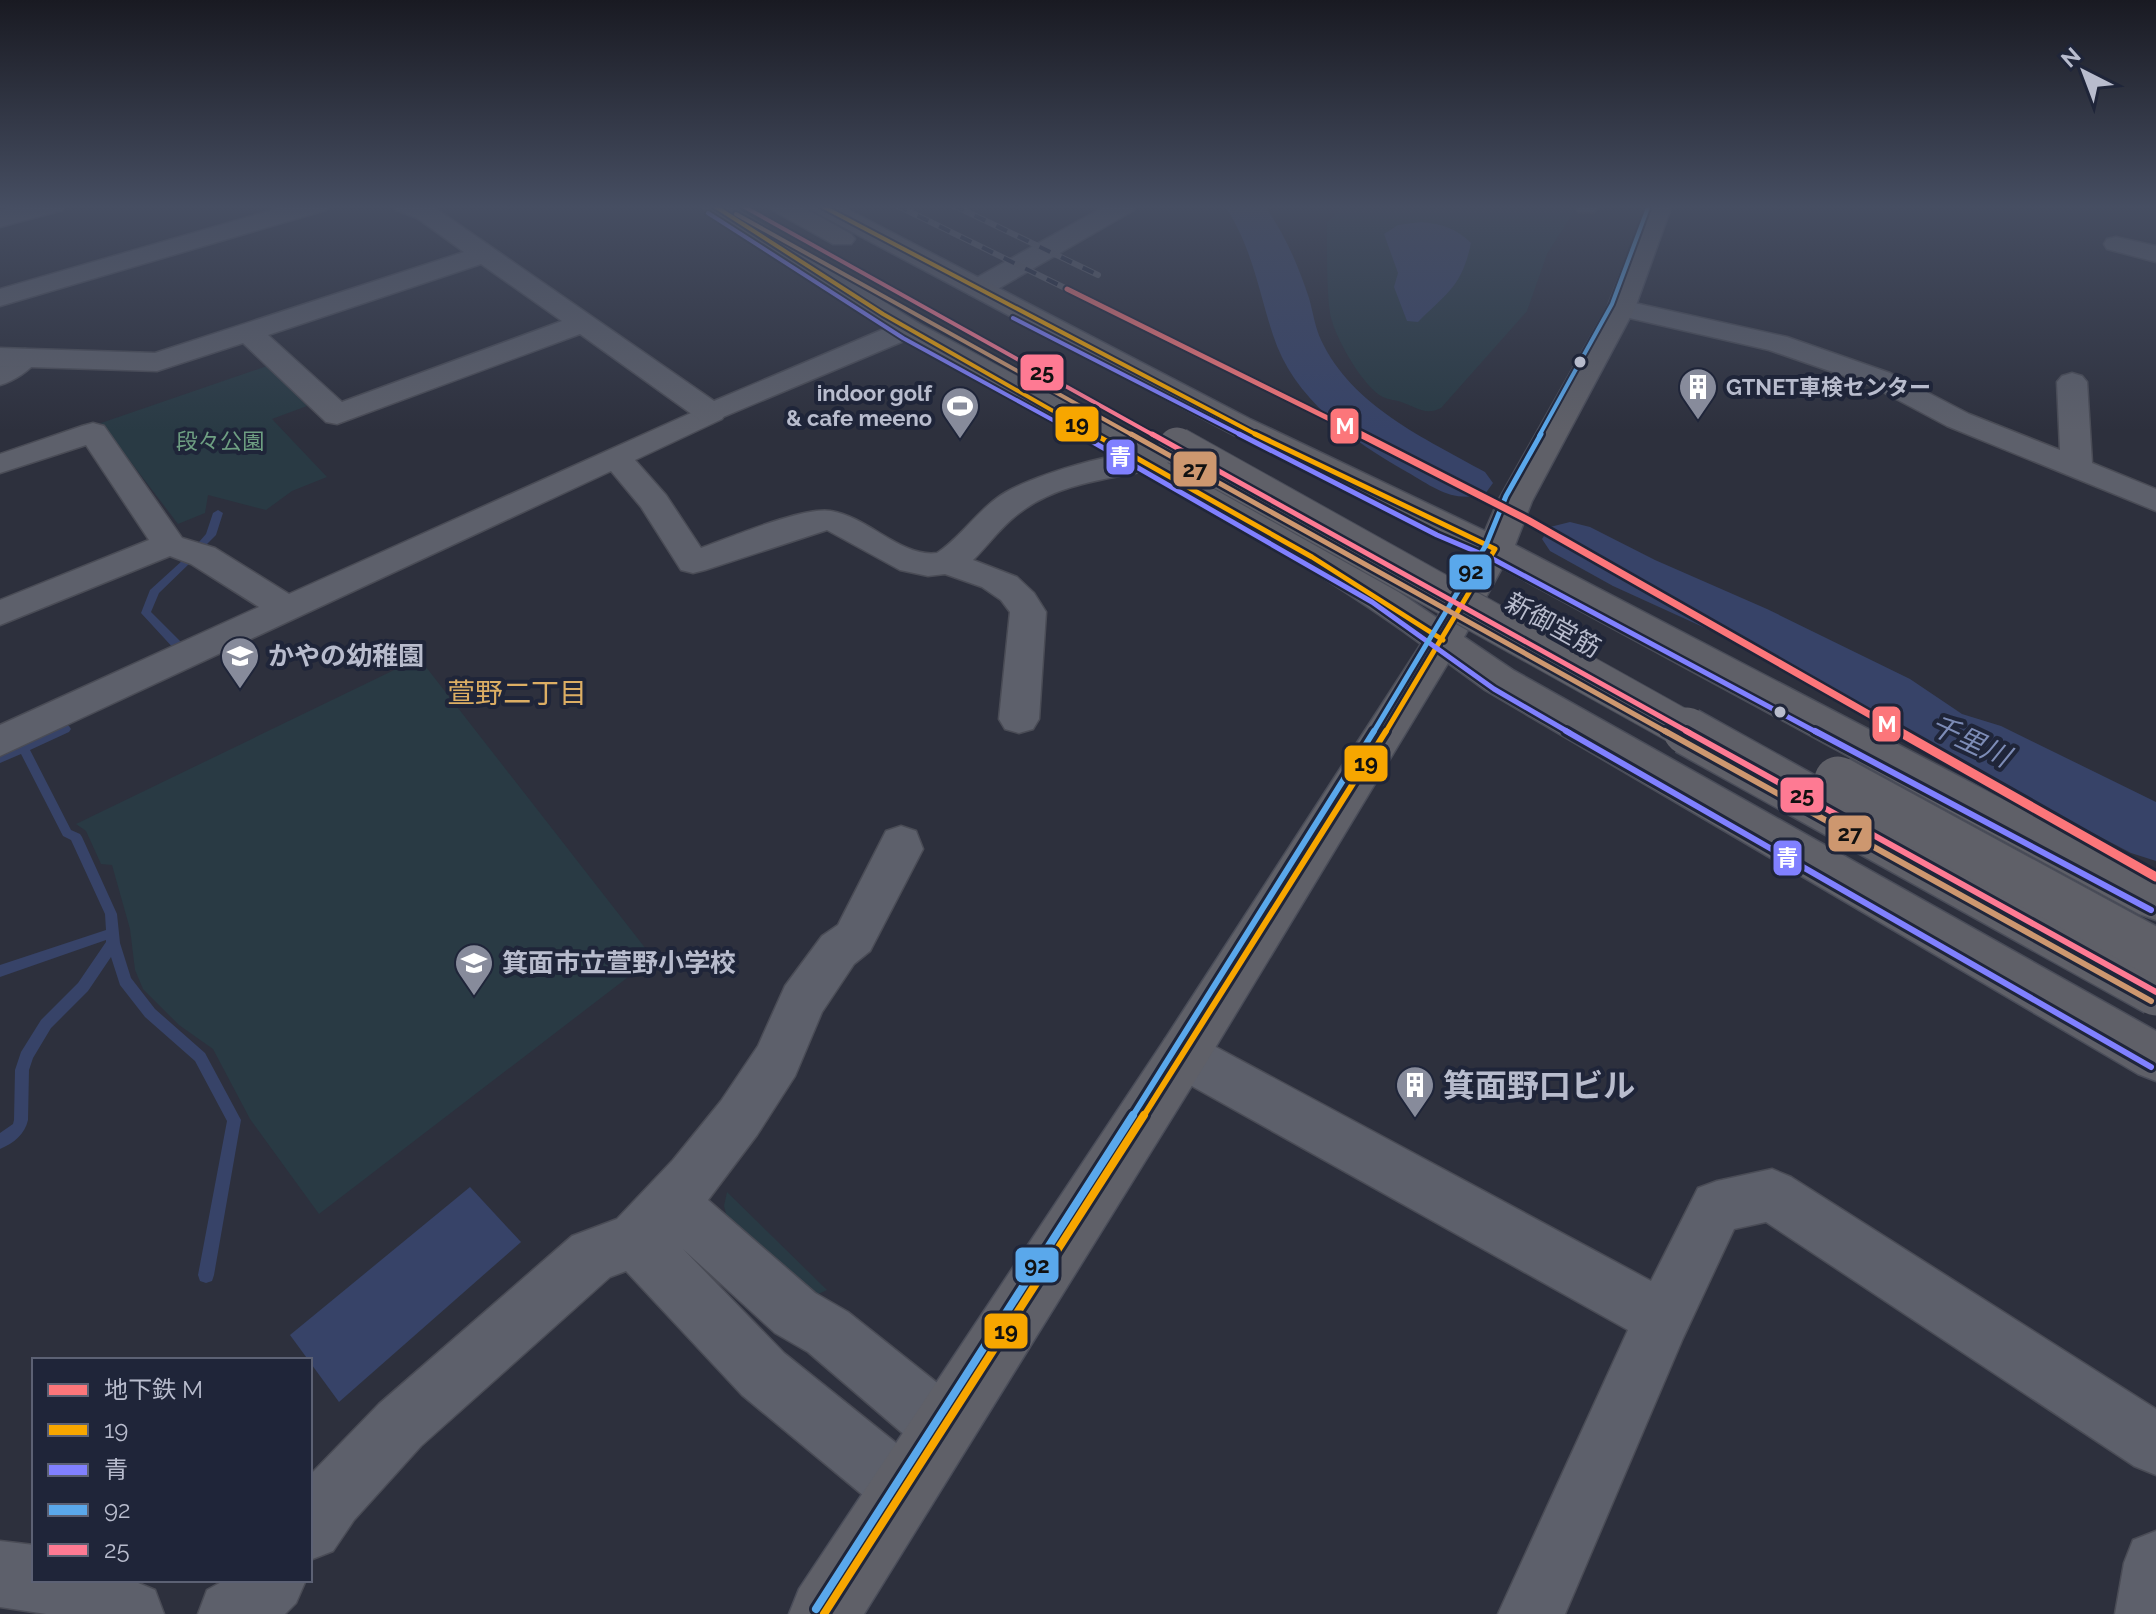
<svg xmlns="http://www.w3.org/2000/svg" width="2156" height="1614" font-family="Raleway,'Noto Sans JP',sans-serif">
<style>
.green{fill:#293a44}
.water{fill:#374368}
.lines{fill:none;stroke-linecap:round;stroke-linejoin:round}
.stream{fill:#374368;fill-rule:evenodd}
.river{fill:#374368;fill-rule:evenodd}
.minor-casing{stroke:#4a4c56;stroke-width:3}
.tertiary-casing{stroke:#4a4c56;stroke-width:3}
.trunk-casing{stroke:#4a4d59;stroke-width:3}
.minor{fill:#5d606b;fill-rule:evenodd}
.tertiary{fill:#5d606b;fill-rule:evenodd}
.trunk{fill:#5f6068;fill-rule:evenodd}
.rail-casing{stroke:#5c5e68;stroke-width:6}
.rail{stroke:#1f2539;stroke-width:4;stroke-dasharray:12;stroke-linecap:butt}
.trunk-bridge-far1-casing{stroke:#4a4d59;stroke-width:39;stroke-linecap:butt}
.trunk-bridge-casing{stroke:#4a4d59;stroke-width:50;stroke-linecap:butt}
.trunk-bridge-far1{stroke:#5f6068;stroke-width:37}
.trunk-bridge{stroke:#5f6068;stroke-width:47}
.bus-1-far3-casing{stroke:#1f2539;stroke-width:8}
.bus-1-far2-casing{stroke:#1f2539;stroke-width:10}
.bus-1-far1-casing{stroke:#1f2539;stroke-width:12}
.bus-1-casing{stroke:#1f2539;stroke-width:14}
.bus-2-far2-casing{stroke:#1f2539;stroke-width:8}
.bus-2-far1-casing{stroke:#1f2539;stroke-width:10}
.bus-2-casing{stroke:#1f2539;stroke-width:12}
.bus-3-far3-casing{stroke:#1f2539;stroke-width:8}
.bus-3-far2-casing{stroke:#1f2539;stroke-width:10}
.bus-3-far1-casing{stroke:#1f2539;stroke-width:12}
.bus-3-casing{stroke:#1f2539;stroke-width:14}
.bus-4-far2-casing{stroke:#1f2539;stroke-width:8}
.bus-4-far1-casing{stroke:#1f2539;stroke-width:10}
.bus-4-casing{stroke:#1f2539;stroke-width:12}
.bus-5-far2-casing{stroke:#1f2539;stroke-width:8}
.bus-5-far1-casing{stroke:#1f2539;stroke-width:10}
.bus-5-casing{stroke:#1f2539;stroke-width:12}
.bus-1-far3{stroke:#f7a600;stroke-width:4}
.bus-1-far2{stroke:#f7a600;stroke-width:5}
.bus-1-far1{stroke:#f7a600;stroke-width:6}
.bus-1{stroke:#f7a600;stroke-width:8}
.bus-2-far2{stroke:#8080ff;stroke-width:4}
.bus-2-far1{stroke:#8080ff;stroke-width:5}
.bus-2{stroke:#8080ff;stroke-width:6}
.bus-3-far3{stroke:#5aa8eb;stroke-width:4}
.bus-3-far2{stroke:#5aa8eb;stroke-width:5}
.bus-3-far1{stroke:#5aa8eb;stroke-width:6}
.bus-3{stroke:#5aa8eb;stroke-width:8}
.bus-4-far2{stroke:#fe7a93;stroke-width:4}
.bus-4-far1{stroke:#fe7a93;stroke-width:5}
.bus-4{stroke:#fe7a93;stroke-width:6}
.bus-5-far2{stroke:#cd976f;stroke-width:4}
.bus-5-far1{stroke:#cd976f;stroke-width:5}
.bus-5{stroke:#cd976f;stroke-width:6}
.metro-1-far2-casing{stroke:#1f2539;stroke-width:9}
.metro-1-far1-casing{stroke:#1f2539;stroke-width:12}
.metro-1-casing{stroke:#1f2539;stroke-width:15}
.metro-1-far2{stroke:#fc767a;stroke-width:5}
.metro-1-far1{stroke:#fc767a;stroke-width:7}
.metro-1{stroke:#fc767a;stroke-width:9}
.bus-dot{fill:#b8bccd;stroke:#1f2539;stroke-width:3}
.labels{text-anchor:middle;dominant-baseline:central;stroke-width:8;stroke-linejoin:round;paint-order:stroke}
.far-poi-label{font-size:22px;font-weight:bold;fill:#b8bccd;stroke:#1f2539;text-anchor:start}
.far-park-label{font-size:22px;fill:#6e9f82;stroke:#1f2539}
.street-label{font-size:26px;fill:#b8bccd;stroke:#1f2539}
.poi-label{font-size:26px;font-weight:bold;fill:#b8bccd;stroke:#1f2539;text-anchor:start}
.neighbourhood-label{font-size:28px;fill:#dcae64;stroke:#1f2539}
.water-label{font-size:28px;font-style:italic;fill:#7d8cb6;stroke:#1f2539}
.near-poi-label{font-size:32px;font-weight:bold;fill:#b8bccd;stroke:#1f2539;text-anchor:start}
.line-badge{stroke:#1f2539;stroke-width:3}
.badge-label{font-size:22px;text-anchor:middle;font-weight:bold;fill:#fff}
.pale-badge-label{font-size:22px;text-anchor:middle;font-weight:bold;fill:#111}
</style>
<rect width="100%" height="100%" fill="#2d303d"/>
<g class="green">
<path d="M1320,205H1578L1547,254L1527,311L1441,408C1425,416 1417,407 1401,402C1396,400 1389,400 1383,397C1364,388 1338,342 1332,321C1326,304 1327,244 1327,223L1339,211Z"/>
<path d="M267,366L307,406L272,419L327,477L292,491L266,510L208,495L205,513L178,524L101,423Z"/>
<path d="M419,658L653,958L319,1214L250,1119L213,1049L179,1025L143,989L135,970L130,929L112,865L101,864L86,831L76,824Z"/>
<path d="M727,1192L827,1290L816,1295L728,1221L724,1206Z"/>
</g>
<g class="water">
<path d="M1421,222C1442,224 1456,228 1471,243C1462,286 1448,292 1418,322L1407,321L1394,287L1398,273L1384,234L1398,225Z"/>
<path d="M470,1187L521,1242L339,1402L290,1335Z"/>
</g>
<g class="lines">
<g class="stream">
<path d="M218,510L223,513L216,535L207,544H201L199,542L206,534L213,513Z"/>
<path d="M186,559L191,562L159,593L151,612L184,645L185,648L180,652L176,651L141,613L150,590L183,560Z"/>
<path d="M65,725L69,726L71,729L69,732L30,750L71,830L80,834L82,837L117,914L120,943L131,978L155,1009L205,1053L241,1120L214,1275L212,1281L206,1283L200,1281L198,1275L227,1121L195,1061L145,1017L120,985L111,957L88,991L51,1028L33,1058L29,1070L28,1120C25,1134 14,1143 0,1149V1133L13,1124L14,1120L15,1070L21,1052L41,1020L78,983L106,942V940L0,977V965L106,930L105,914L71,840L63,836L21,754L0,763V754Z"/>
</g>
<g class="river">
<path d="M1224,205H1264C1285,234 1298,265 1309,298C1313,312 1315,327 1321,340C1352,406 1424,438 1485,472L1493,483L1485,494C1452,503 1435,488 1407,472C1352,441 1293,398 1273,335C1258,289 1252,246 1224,205Z"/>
<path d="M1570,522L1590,527L1655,560L1767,609L1910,679L1962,714L2001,726L2156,802V861L2131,853L1953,760L1916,748L1864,711L1725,637L1613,586L1550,551L1542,539L1550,527Z"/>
</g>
<g class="minor-casing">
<g id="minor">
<path d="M1575,205H1599L1594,212H1578Z"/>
<path d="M2116,237L2156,246V262L2107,249L2104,244L2107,239Z"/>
<path d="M1621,300L1787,337L1890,373L1969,414L2060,450L2057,382L2062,376L2072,373L2082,376L2087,382L2092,463L2156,489V511L1947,426L1870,385L1769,350L1612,314L1608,308L1612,302Z"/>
<path d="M25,349L35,352L39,358C31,370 14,381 0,385V363L15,352Z"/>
<path d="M711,404L722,407L726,413L722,419L635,460L666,495L701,548C729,538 804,506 831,511C868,517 902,558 937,553C960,538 975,514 997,498C1024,477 1126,446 1158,454L1163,461L1158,468C1112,479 1061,482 1022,511C1003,524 989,544 973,560L1017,577L1034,593L1046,612L1039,719L1033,729L1019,733L1005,729L999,719L1010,612L1001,600L982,587L945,574L928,576L900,570L827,530L705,570L693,573L681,570L641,507L611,471L0,756V725L259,607L191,564L170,556L0,625V600L149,540L86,445L0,473V454L82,426L93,423L104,426L182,538L215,548L289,594Z"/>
<path d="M901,826L916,831L923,849L870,951L854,964L822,1012L795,1076L757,1135L708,1200L815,1293L848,1312L965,1405L973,1427L965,1449L943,1457L921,1449L808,1352L775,1333L683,1249L784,1353L926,1467L935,1489L926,1511L904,1520L882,1511L742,1395L626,1271L610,1277L421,1446L354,1520L333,1551L310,1560V1475L379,1404L572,1236L617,1219L673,1160L721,1101L758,1046L785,986L822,936L838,925L886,831Z"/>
<path d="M1183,1033L1201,1039L1651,1281L1698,1188L1717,1181L1772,1169L1791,1177L2156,1409V1475L2134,1466L1766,1222L1734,1229L1683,1338L1565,1614H1498L1628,1330L1165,1071L1158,1055L1165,1039Z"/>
<path d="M2156,1531V1614H2115L2124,1563L2133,1540Z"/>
<path d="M0,1541L34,1545V1580H131L155,1590L164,1614H46L0,1607Z"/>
<path d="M225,1580H306L296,1603L285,1614H198L207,1590Z"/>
</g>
</g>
<g class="tertiary-casing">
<g id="tertiary">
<path d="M25,205H66L63,210L0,227V211Z"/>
<path d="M290,205H329L326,210L0,306V289Z"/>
<path d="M393,205L435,208L714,401L898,323L908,320L918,323L922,329L918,335L711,422L700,420L580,334L337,424L326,422L243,343L157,371L0,366V348L155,353L464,252L417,218L396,210ZM481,264L562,321L342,402L268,335Z"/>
<path d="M1107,205H1137L1134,210L989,294L979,296L969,294L965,288L969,282Z"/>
</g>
</g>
<g class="trunk-casing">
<g id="trunk">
<path d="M701,205H730L918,323L1112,427L1390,586L1437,618L1475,553L1228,432L811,210L808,205H839L1250,419L1485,531L1498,501L1607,308L1648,205H1672L1635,308L1532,501L1515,545L2156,879V920L2139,914L1502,568L1464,637L1513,670L2156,1031V1081L2138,1074L1485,690L1448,663L1201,1071L864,1614H789L799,1589L1165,1039L1421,644C1257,525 1072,438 898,335C832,296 769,252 704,210Z"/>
<path d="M769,205H799L851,234L855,239L851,244H833L772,210Z"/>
</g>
</g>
<use href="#minor" class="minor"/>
<use href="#tertiary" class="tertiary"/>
<use href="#trunk" class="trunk"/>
<g class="rail-casing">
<g id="rail">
<path d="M896,205L1067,289"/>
<path d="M953,205L1098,275"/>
</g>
</g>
<use href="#rail" class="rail"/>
<g class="trunk-bridge-far1-casing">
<path id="trunk-bridge-far1" d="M1177,446L1691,733"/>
</g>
<g class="trunk-bridge-casing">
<g id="trunk-bridge">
<path d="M1687,731L2156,992"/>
<path d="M1838,780L2156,953"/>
</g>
</g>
<use href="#trunk-bridge-far1" class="trunk-bridge-far1"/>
<use href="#trunk-bridge" class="trunk-bridge"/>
<g class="bus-1-far3-casing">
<g id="bus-1-far3">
<path d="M713,205L883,314L1097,436"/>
<path d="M820,205L1259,436"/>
</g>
</g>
<g class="bus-1-far2-casing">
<g id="bus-1-far2">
<path d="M1094,434L1312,557L1443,640"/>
<path d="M1255,434L1495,549L1385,733"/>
</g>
</g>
<g class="bus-1-far1-casing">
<path id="bus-1-far1" d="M1143,1117L1386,731"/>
</g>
<g class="bus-1-casing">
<path id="bus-1" d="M824,1614L1144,1115"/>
</g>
<g class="bus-2-far2-casing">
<g id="bus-2-far2">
<path d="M708,213L903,338L1082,436"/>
<path d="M1013,318L1243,436"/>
</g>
</g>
<g class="bus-2-far1-casing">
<g id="bus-2-far1">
<path d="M1079,434L1372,602L1494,689L1570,733"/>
<path d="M1239,434L1437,535L1491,558L1818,733"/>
</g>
</g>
<g class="bus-2-casing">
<g id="bus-2">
<path d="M1566,731L2151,1067"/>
<path d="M1815,731L2151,910"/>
</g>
</g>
<g class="bus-3-far3-casing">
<path id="bus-3-far3" d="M1539,436L1612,304L1649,205"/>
</g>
<g class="bus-3-far2-casing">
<path id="bus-3-far2" d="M1373,733L1486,545L1506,496L1541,434"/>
</g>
<g class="bus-3-far1-casing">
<path id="bus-3-far1" d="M1132,1117L1374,731"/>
</g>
<g class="bus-3-casing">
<path id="bus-3" d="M816,1609L1133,1115"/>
</g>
<g class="bus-4-far2-casing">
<path id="bus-4-far2" d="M741,205L1155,436"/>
</g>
<g class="bus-4-far1-casing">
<path id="bus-4-far1" d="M1152,434L1690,733"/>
</g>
<g class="bus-4-casing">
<path id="bus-4" d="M1686,731L2156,992"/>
</g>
<g class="bus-5-far2-casing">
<path id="bus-5-far2" d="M736,214L1134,436"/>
</g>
<g class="bus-5-far1-casing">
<path id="bus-5-far1" d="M1131,434L1668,733"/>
</g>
<g class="bus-5-casing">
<path id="bus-5" d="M1665,731L2151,1001"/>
</g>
<use href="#bus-1-far3" class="bus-1-far3"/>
<use href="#bus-1-far2" class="bus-1-far2"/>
<use href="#bus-1-far1" class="bus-1-far1"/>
<use href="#bus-1" class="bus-1"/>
<use href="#bus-2-far2" class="bus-2-far2"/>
<use href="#bus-2-far1" class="bus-2-far1"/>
<use href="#bus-2" class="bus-2"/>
<use href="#bus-3-far3" class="bus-3-far3"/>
<use href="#bus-3-far2" class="bus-3-far2"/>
<use href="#bus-3-far1" class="bus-3-far1"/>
<use href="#bus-3" class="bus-3"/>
<use href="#bus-4-far2" class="bus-4-far2"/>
<use href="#bus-4-far1" class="bus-4-far1"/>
<use href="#bus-4" class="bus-4"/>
<use href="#bus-5-far2" class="bus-5-far2"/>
<use href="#bus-5-far1" class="bus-5-far1"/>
<use href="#bus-5" class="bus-5"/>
<g class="metro-1-far2-casing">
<path id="metro-1-far2" d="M1067,289L1364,436"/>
</g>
<g class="metro-1-far1-casing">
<path id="metro-1-far1" d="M1360,434L1528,520L1902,733"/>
</g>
<g class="metro-1-casing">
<path id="metro-1" d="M1898,731L2156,877"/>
</g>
<use href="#metro-1-far2" class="metro-1-far2"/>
<use href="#metro-1-far1" class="metro-1-far1"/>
<use href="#metro-1" class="metro-1"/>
</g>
<linearGradient id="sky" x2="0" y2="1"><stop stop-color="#191a22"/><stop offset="0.48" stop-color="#464e62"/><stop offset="1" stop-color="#464e62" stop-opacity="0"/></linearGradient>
<rect width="2156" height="431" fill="url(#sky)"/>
<defs>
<g id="building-pin" transform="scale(2)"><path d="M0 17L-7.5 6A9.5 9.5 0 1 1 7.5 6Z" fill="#878b9b" stroke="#1f2539"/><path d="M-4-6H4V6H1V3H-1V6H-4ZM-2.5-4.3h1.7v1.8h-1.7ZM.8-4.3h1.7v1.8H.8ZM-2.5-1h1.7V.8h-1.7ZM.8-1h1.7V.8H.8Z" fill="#fff"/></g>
<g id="stadium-pin" transform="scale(2)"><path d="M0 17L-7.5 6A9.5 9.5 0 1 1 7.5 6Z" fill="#878b9b" stroke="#1f2539"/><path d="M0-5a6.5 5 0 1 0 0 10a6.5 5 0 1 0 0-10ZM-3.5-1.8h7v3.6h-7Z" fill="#fff"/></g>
<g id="school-pin" transform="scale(2)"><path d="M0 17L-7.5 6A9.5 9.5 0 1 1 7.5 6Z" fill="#878b9b" stroke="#1f2539"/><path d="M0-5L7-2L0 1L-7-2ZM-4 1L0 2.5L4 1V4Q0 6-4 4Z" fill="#fff"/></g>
</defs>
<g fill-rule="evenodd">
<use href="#building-pin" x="1698" y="387"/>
<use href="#stadium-pin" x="960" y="406"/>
<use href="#school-pin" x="240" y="656"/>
<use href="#school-pin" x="474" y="963"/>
<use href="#building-pin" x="1415" y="1085"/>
</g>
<g class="bus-dot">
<circle cx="1580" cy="362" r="7"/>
<circle cx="1780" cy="712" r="7"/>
</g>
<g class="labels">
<g class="far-poi-label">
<text x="1726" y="387">GTNET車検センター</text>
<text x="932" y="393" text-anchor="end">indoor golf<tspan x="932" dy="25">&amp; cafe meeno</tspan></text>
</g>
<g class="far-park-label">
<text x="220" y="441">段々公園</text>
</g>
<g class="street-label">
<text transform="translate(1553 625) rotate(29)">新御堂筋</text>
</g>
<g class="poi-label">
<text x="268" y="656">かやの幼稚園</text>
<text x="502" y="963">箕面市立萱野小学校</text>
</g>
<g class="neighbourhood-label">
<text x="517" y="693">萱野二丁目</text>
</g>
<g class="water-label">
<text transform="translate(1970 741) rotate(25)">千里川</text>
</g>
<g class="near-poi-label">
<text x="1443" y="1085">箕面野口ビル</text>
</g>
</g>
<g class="line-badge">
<rect x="1019" y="353" width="46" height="39" rx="8" fill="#fe7a93"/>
<rect x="1054" y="405" width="46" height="38" rx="8" fill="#f7a600"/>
<rect x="1329" y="407" width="31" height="38" rx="8" fill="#fc767a"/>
<rect x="1105" y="438" width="31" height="38" rx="8" fill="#8080ff"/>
<rect x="1172" y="450" width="46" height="38" rx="8" fill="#cd976f"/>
<rect x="1448" y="553" width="45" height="38" rx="8" fill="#5aa8eb"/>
<rect x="1871" y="705" width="31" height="38" rx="8" fill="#fc767a"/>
<rect x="1343" y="744" width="46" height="39" rx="8" fill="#f7a600"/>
<rect x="1779" y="776" width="46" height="38" rx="8" fill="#fe7a93"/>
<rect x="1827" y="814" width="46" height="39" rx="8" fill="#cd976f"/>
<rect x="1772" y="839" width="31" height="38" rx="8" fill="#8080ff"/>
<rect x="1014" y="1246" width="46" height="38" rx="8" fill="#5aa8eb"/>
<rect x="983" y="1312" width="46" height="38" rx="8" fill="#f7a600"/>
</g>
<g class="badge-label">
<text x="1345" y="434">M</text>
<text x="1120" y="465">青</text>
<text x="1887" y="732">M</text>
<text x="1787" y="866">青</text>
</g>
<g class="pale-badge-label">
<text x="1042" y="380">25</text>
<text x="1077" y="432">19</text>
<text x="1195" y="477">27</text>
<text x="1471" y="579">92</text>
<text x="1366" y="771">19</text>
<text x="1802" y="803">25</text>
<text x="1850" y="841">27</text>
<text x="1037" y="1273">92</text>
<text x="1006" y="1339">19</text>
</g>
<rect x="32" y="1358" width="280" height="224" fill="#1f2539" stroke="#5c6174" stroke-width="2"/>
<rect x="48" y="1384" width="40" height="12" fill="#fc767a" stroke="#5c6174" stroke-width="2"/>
<text x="104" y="1398" font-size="24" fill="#b8bccd">地下鉄 M</text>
<rect x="48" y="1424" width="40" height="12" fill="#f7a600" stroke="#5c6174" stroke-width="2"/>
<text x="104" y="1438" font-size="24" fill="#b8bccd">19</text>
<rect x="48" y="1464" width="40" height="12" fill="#8080ff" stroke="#5c6174" stroke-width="2"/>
<text x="104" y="1478" font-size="24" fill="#b8bccd">青</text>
<rect x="48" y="1504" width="40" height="12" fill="#5aa8eb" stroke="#5c6174" stroke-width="2"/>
<text x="104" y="1518" font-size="24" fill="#b8bccd">92</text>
<rect x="48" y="1544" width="40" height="12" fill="#fe7a93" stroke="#5c6174" stroke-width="2"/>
<text x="104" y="1558" font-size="24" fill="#b8bccd">25</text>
<g transform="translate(2084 72) rotate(318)" stroke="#1f2539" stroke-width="6" paint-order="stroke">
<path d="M0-6L14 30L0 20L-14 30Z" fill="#b8bccd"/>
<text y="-12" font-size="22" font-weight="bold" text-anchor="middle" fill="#b8bccd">N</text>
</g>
</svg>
